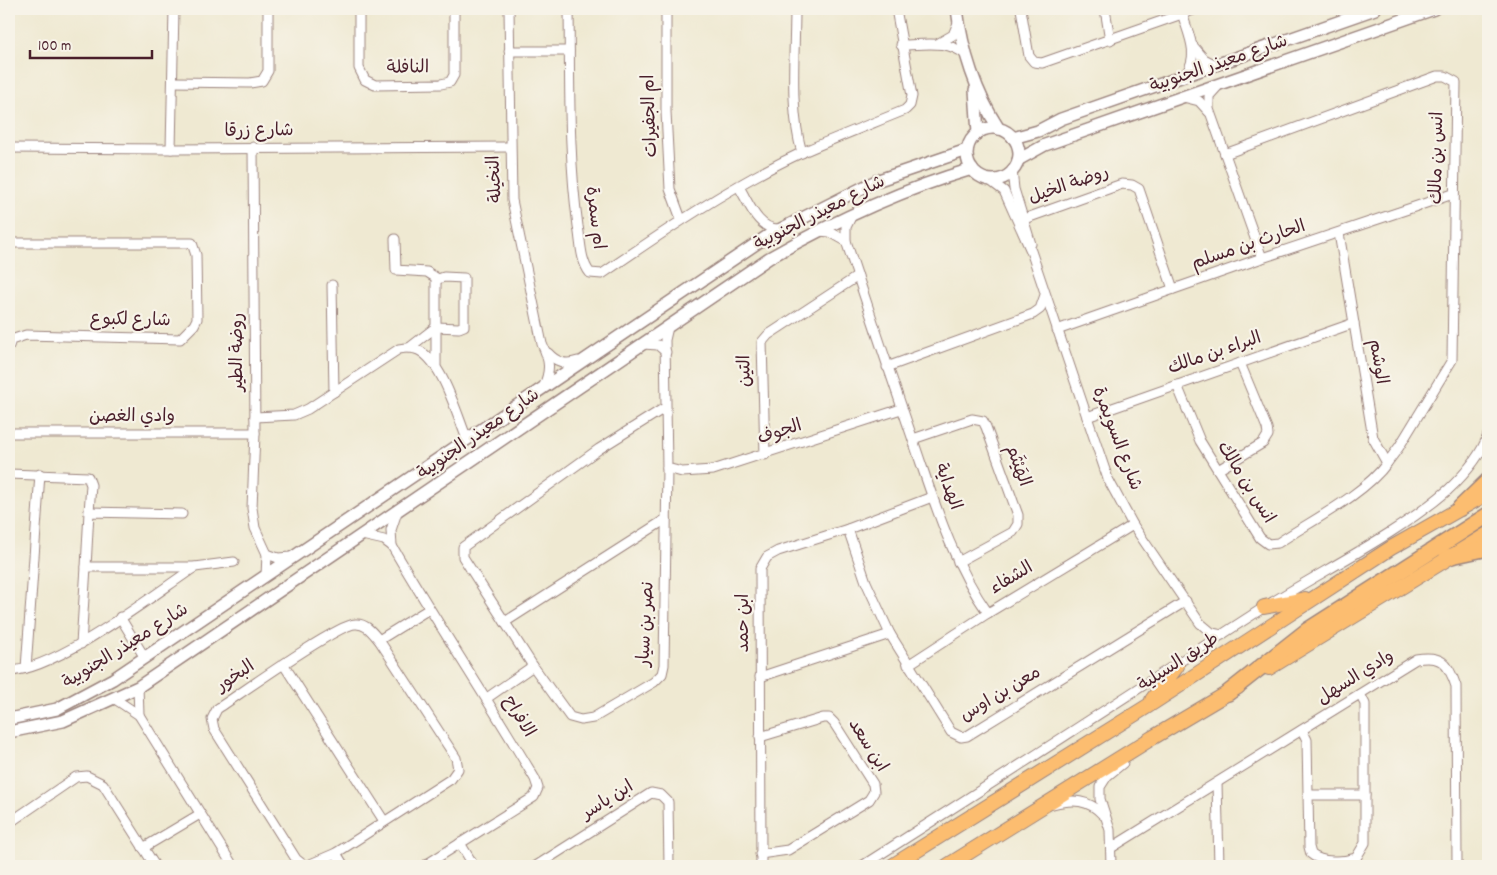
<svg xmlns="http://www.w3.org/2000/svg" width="1497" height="875" font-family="Dekko,'Playpen Sans Arabic',sans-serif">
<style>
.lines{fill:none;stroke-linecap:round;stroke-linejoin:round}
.minor-casing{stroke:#9c847e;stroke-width:11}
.tertiary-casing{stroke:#9c847e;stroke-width:14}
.primary-casing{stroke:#9c847e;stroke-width:16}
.trunk-casing{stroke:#9c847e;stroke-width:18}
.minor{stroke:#fff;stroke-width:9}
.tertiary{stroke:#fff;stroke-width:11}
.primary{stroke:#fcbd6f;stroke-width:14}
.trunk{stroke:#fcbd6f;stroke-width:15}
.labels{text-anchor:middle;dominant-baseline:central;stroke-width:4.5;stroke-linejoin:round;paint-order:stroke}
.street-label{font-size:18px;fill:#4a1f2b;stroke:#f7f3e8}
</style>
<rect width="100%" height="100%" fill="#f7f3e8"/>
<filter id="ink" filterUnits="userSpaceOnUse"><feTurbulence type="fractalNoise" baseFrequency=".02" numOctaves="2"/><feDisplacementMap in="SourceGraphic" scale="10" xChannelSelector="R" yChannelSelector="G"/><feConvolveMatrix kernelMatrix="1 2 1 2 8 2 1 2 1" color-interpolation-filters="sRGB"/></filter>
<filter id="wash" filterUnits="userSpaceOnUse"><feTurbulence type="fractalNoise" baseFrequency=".0096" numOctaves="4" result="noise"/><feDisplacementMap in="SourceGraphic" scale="20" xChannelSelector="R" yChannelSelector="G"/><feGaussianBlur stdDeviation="1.12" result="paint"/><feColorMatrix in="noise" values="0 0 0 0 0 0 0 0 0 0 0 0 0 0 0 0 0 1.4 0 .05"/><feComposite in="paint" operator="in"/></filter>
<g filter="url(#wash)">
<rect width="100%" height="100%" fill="#efe9d2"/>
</g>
<g filter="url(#ink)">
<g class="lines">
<g class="minor-casing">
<g id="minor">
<path d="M359,9V68L365,80L375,85L441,84L450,82L454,75V9"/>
<path d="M509,9L512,200L542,344C550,361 551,370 543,388"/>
<path d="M569,9C570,82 568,154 578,226C581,242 580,260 590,273L602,274C666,230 732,185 803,152C837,137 871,124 905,110L910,105L912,96L896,9"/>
<path d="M666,9V112L670,189L681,219"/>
<path d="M795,9C795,56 789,107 802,153"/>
<path d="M1021,9L1029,56L1034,62L1042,63L1196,9"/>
<path d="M1105,9L1110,40"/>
<path d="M1182,13C1188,34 1200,54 1186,74"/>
<path d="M939,43L953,35L958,23"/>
<path d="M901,45C924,45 947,39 966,55"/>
<path d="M1193,46L1204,59L1214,64"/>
<path d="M509,51H569"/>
<path d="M174,82L250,83L262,81L268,71V9"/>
<path d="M1218,86L1209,96V109L1262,258"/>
<path d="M1183,97L1199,101L1209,112"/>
<path d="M253,147L255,433L252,508L255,528L267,554L266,576"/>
<path d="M9,148L171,149L510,147"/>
<path d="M171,149L174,9"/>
<path d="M1225,154L1437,76H1445L1456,82L1452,360L1399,447L1387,463"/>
<path d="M1012,170L1014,189L1031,244"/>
<path d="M988,179L1004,191L1031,251L1108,479L1133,525L1200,623L1212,633L1222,635"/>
<path d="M739,187C749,203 758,230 779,229"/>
<path d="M852,215L846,227V241C868,308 891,376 914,443C934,501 952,562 988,613"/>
<path d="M1024,219L1122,184L1132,185L1139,189L1173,289"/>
<path d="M819,231L830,232L846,241"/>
<path d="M395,239L396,270L427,272L438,279L444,277L464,278V326L459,328L436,327L409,348"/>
<path d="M9,243H192L196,255L197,319L194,325L180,339L26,335L11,340L9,346"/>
<path d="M332,285L334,392"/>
<path d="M1057,330L1262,258L1453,194"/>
<path d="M643,344L658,345L666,352"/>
<path d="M548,353C557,363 566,365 578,361"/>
<path d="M436,365V281L438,279"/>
<path d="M887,367L1033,314L1040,309L1045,295"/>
<path d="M1177,385L1200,441L1260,538L1268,544L1278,543C1311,521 1365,494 1387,463L1373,438L1339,233"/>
<path d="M666,407L599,449L463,547V557L533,666L570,717L581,720L593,718L654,682L662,674L664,665L667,468L665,340L668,327"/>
<path d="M255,417L294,415L308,409L399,349C404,348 410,347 415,349C441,356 457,415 467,439"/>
<path d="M1087,417L1354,323"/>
<path d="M9,433H255"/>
<path d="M913,439L972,419L983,421L986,427L1018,515V524L1013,532L958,562"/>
<path d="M765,455L762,342L768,335L858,276"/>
<path d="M667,468L682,472L713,470L901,409"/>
<path d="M1218,470L1263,443L1268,435L1267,428L1240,363"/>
<path d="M9,474L88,477L91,485L89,512"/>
<path d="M182,514L89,512L86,567H195L234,562"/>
<path d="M848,529L866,582L890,634L951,732L961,737L967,736L1186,601"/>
<path d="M362,535L384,540L392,546C438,625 489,701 535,779L538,788L534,797L424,866"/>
<path d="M392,546L391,530L397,512"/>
<path d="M267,554L278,558L291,557"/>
<path d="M120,617L145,658"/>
<path d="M505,622L666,519"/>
<path d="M379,640L429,609"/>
<path d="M81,644L86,567"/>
<path d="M284,665L384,821"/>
<path d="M908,665L988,613L1133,525"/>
<path d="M26,668L40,474"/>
<path d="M9,671C57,670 153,595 195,567"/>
<path d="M760,677L890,634"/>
<path d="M138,687L139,715"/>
<path d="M487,698L533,666"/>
<path d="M115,699L139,715L233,866"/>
<path d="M1302,730L1307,740L1309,847L1311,854C1321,863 1343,862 1356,858L1365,843V704L1360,694"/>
<path d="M760,737L823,718H829L834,723L873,784L874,792L869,800L788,850L760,854"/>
<path d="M1217,783L1219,866"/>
<path d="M1308,795H1365"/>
<path d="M1053,804C1072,799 1089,799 1103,815"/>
<path d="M9,823L76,777L87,776L103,784L155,866"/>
<path d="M460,843L474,866"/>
<path d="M143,848L200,814"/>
<path d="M1111,848L1416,659C1441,655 1448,662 1456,686L1457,866"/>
<path d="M336,853L344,866"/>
<path d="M305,866L296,859L214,729L212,719L217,709C240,694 336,625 355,624C366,623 372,632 379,640L456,758L458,769L451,779L336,853L306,866"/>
<path d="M536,866L651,793L661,795L668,802L669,866"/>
<path d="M761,866L760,569L767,557L778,551L848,529L932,497"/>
<path d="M862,866C996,781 1130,694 1263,608C1323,570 1395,536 1448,490C1464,475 1481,456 1488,435"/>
<path d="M1111,866L1110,830L1100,799V787L1107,776L1123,763"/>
</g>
</g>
<g class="tertiary-casing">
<g id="tertiary">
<path d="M957,9C962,50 976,94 999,129"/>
<path d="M975,90L978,133"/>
<circle cx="993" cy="154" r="26"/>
<path d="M1013,138L1038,131L1061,119L1375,9"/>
<path d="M1018,160L1045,145L1434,9"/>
<path d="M9,719L57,709L113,679L769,235L876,181L967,150"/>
<path d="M9,732L63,721L138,687L769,258C834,221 900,190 972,169"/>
</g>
</g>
<g class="primary-casing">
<g id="primary">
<path d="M1264,607L1305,599"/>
<path d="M1269,668L1488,534"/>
<path d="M1152,700L1177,666"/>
<path d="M892,866L1148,706L1391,548L1488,493"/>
<path d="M947,866L1152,738L1238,687"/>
</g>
</g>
<g class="trunk-casing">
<g id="trunk">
<path d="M1460,508L1488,481"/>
<path d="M1447,557L1488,548"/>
<path d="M1228,693L1308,630L1488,515"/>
</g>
</g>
<use href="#minor" class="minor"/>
<use href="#tertiary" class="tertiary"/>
<use href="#primary" class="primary"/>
<use href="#trunk" class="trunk"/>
</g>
</g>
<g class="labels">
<g class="street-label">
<text transform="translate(1219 65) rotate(-19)">شارع معيذر الجنوبية</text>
<text transform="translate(408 69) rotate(-1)">النافلة</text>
<text transform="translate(651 116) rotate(-92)">ام الجفيرات</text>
<text transform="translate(259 132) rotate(-1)">شارع زرقا</text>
<text transform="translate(1438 158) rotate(-89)">انس بن مالك</text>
<text transform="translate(496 179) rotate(-93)">النخيلة</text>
<text transform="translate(1069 186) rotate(-19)">روضة الخيل</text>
<text transform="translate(820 214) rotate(-27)">شارع معيذر الجنوبية</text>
<text transform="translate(594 218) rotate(83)">ام سمرة</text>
<text transform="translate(1249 246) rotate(-19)">الحارث بن مسلم</text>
<text transform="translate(130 321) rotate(1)">شارع لكبوع</text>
<text transform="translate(238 352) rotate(-90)">روضة الطير</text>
<text transform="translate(1215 354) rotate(-19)">البراء بن مالك</text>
<text transform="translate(1377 362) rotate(81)">الوشم</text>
<text transform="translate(746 371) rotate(-91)">التين</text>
<text x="132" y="417">وادي الغصن</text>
<text transform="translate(780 433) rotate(-18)">الجوف</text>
<text transform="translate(479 435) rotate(-35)">شارع معيذر الجنوبية</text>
<text transform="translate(1116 439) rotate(69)">شارع السويمرة</text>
<text transform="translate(1017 466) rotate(70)">الهَيْثَم</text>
<text transform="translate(1245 483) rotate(58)">انس بن مالك</text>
<text transform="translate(947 487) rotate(70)">الهداية</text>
<text transform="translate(1012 579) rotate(-31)">الشفاء</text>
<text transform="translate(744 623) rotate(-90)">ابن حمد</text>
<text transform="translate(647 624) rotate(-87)">نصر بن سيار</text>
<text transform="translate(126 647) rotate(-32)">شارع معيذر الجنوبية</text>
<text transform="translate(1179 663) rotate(-33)">طريق السيلية</text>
<text transform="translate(236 677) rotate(-34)">البخور</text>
<text transform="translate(1356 678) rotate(-32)">وادي السهل</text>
<text transform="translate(1001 695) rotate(-31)">معن بن اوس</text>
<text transform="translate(518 717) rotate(59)">الافراح</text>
<text transform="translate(867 746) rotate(58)">ابن سعد</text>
<text transform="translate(608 801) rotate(-32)">ابن ياسر</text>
</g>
</g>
<rect width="1497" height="875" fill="none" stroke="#f7f3e8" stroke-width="30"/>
<path d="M30 50v8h122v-8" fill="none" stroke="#4a1f2b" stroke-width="2.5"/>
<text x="38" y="50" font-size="15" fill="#4a1f2b" stroke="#f7f3e8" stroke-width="4" paint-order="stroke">100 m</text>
</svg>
